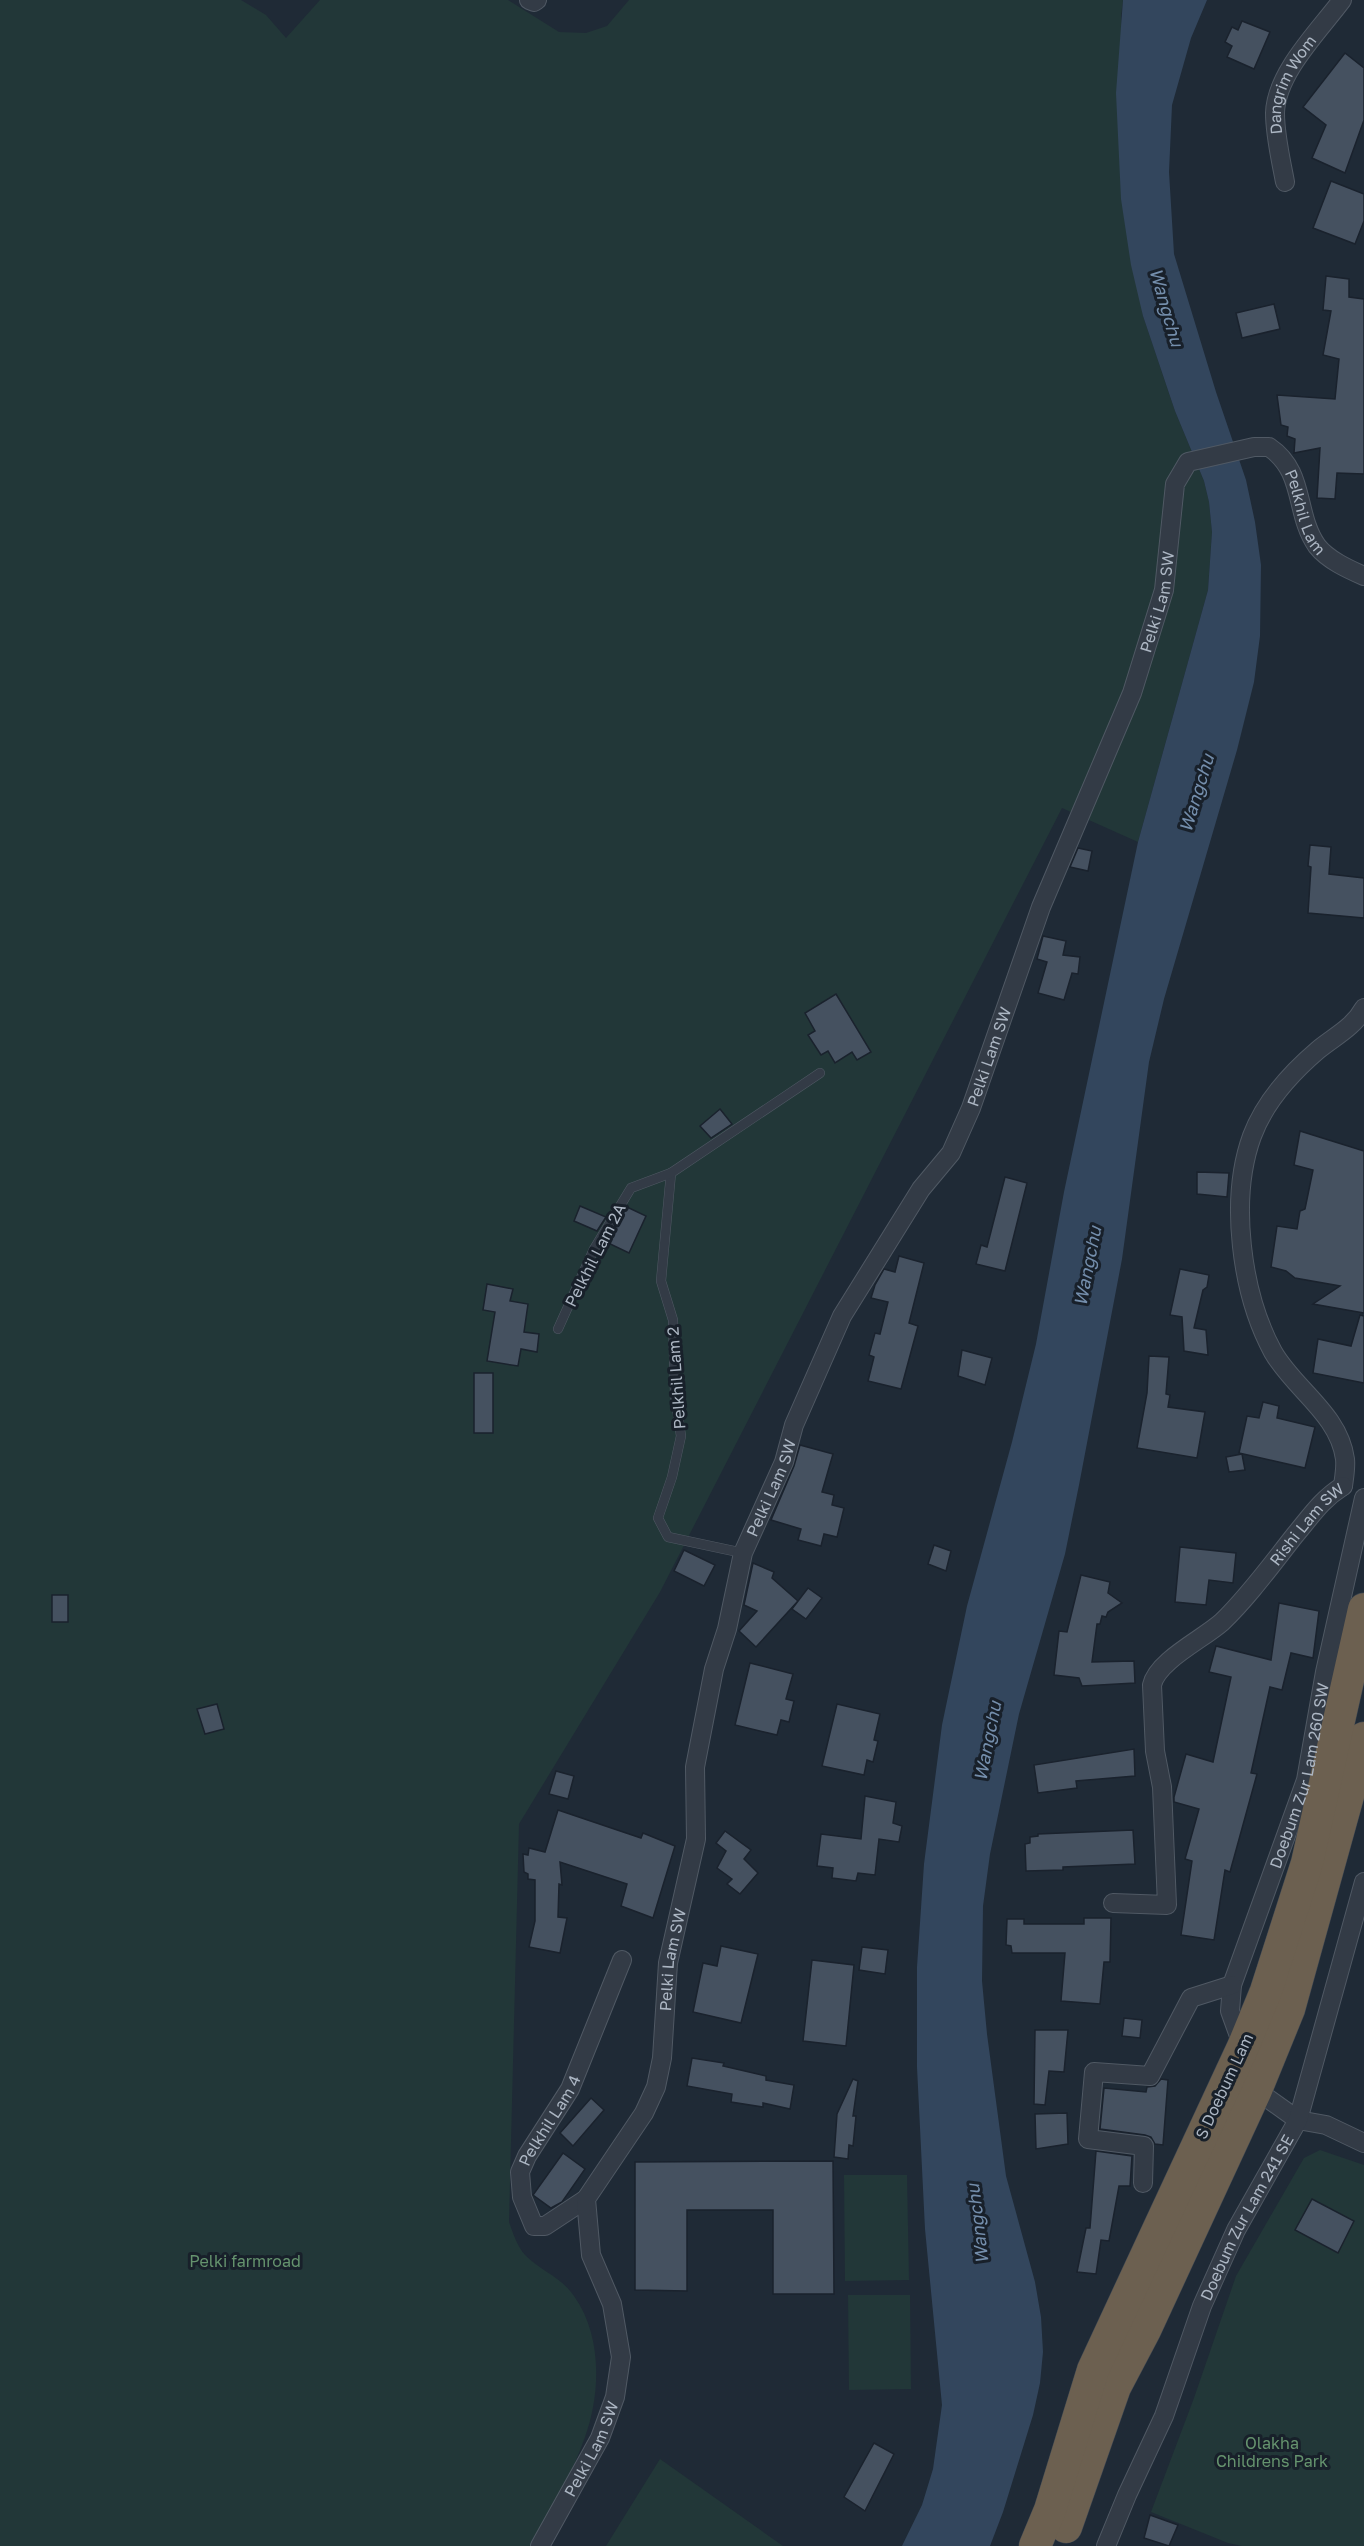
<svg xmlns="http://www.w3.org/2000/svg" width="1364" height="2546" font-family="'Golos Text',sans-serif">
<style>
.green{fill:#223738}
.water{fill:#33465d}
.building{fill:#455160;stroke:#1a222d;stroke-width:1.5}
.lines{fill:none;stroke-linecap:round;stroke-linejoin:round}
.lane-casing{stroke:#505964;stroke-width:10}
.street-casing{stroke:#505964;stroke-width:20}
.highway-casing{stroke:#3d4651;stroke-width:33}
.lane{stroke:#333b46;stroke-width:9}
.street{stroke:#333b46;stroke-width:18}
.highway{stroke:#6c6050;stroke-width:32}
.labels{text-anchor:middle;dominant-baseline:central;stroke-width:6;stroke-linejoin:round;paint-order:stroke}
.street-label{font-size:16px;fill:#acb6c3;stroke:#18202a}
.park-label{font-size:16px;fill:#65936e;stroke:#18202a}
.water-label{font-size:18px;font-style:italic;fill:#748eac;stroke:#18202a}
</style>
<rect width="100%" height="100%" fill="#1f2a36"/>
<g class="green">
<path d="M0,0H241L266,15L286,38L320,0H508L559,32L586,33L607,26L629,0H1123L1121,16L1143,316L1175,411L1204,481L1209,502L1212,532L1208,590L1138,842L1062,808L660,1592L519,1824L509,2222C513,2233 517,2246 525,2255C541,2271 561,2277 574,2296C602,2335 601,2393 585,2437C572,2474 552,2510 535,2546H0Z"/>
<path d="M1320,2150L1364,2165V2546H1242L1228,2543L1151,2512L1194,2398L1236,2276L1304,2158Z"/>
<path d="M844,2175H907L909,2280L845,2281Z"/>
<path d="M848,2295H910L911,2389L849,2390Z"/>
<path d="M660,2459L783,2546H606Z"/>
</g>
<path class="water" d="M1123,0H1207L1191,38L1172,105L1169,172L1174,254L1216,392L1246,480L1255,522L1261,565L1260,636L1254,682L1237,750L1164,999L1149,1062L1122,1259L1079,1485L1065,1554L1019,1714L990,1854L983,1906L982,1981L987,2034L1006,2176L1035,2282L1041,2317L1043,2352L1040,2383L1033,2415L1003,2512L990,2546H902L922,2505L933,2469L942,2405L925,2229L917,2067V1967L924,1864L942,1725L967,1606L1012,1442L1036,1344L1064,1192L1138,842L1208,590L1212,532L1209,502L1204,481L1175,411L1143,316L1131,265L1121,199L1116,93Z"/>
<g class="building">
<path d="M1242,21L1270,32L1254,69L1227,57L1232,46L1225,42L1232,27L1238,30Z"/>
<path d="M1345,53L1364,68V120L1345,173L1312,158L1326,125L1303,107Z"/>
<path d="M1331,181L1364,194V221L1355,244L1313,228Z"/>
<path d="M1326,276L1349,279V297L1364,299V474L1337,473L1335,499L1317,498L1320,448L1294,453L1295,439L1287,436L1288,427L1281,425L1277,395L1335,399L1339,359L1323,355L1331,311L1323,310Z"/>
<path d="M1274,304L1280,329L1242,338L1236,313Z"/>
<path d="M1310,845L1331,847L1329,874L1364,878V918L1308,913L1311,867L1308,866Z"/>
<path d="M1078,848L1092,851L1088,871L1070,867Z"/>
<path d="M1043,936L1066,941L1063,955L1080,957L1078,974L1072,973L1064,1000L1038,993L1047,962L1037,959Z"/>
<path d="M836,994L871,1052L857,1060L852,1052L835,1063L828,1051L821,1055L808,1035L815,1031L805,1013Z"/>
<path d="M720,1109L732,1124L711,1138L700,1126Z"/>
<path d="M1300,1131L1364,1151V1313L1313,1304L1340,1286L1295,1278L1286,1271L1271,1267L1277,1226L1297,1229L1300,1211L1305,1209L1313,1170L1294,1165Z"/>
<path d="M1197,1172L1229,1173L1227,1197L1197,1194Z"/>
<path d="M1005,1177L1027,1183L1005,1271L976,1264L981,1245L987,1247Z"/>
<path d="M580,1206L606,1217L597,1231L574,1221Z"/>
<path d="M627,1207L646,1216L629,1253L606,1242Z"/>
<path d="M899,1256L924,1263L909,1323L918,1326L901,1389L868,1381L874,1357L869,1355L875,1333L880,1334L888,1302L871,1298L875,1285L884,1269L895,1272Z"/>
<path d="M1180,1269L1209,1275L1207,1287L1203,1290L1194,1328L1206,1330L1208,1355L1184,1351L1182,1317L1170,1315Z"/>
<path d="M487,1284L513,1289L510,1301L528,1304L524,1332L539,1334L537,1352L521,1349L518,1366L487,1361L495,1312L483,1310Z"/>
<path d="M1360,1315L1364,1316V1383L1313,1373L1318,1339L1351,1346Z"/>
<path d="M962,1350L992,1358L985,1385L958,1376Z"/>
<path d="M1149,1356L1169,1357L1166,1394L1170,1395L1168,1407L1205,1412L1197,1458L1137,1448L1147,1393Z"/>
<rect x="474" y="1373" width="19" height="60"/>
<path d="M1263,1402L1279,1406L1277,1418L1315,1427L1305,1468L1239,1453L1247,1416L1259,1418Z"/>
<path d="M800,1445L833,1454L822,1492L834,1495L832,1505L844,1508L837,1537L824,1534L821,1546L798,1540L801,1529L771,1520L794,1466Z"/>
<path d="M1242,1454L1245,1470L1229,1472L1226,1457Z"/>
<path d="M934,1545L951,1551L946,1571L928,1564Z"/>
<path d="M1180,1547L1236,1553L1233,1583L1209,1580L1206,1605L1175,1602Z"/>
<path d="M684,1550L715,1565L704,1586L674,1571Z"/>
<path d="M753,1563L774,1572L772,1578L798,1601L756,1647L739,1631L757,1611L744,1605Z"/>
<path d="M1081,1575L1110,1582L1108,1593L1122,1603L1108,1612L1106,1617L1102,1616L1100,1624H1097L1092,1662L1134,1661L1135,1683L1082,1686L1079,1678L1054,1675L1059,1631L1067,1632Z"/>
<path d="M808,1588L822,1598L806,1619L792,1609Z"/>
<rect x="52" y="1595" width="16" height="27"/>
<path d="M1279,1603L1319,1611L1313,1658L1291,1653L1282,1690L1270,1687L1251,1773L1257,1774L1230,1872L1225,1870L1214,1940L1181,1935L1192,1861L1185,1859L1199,1809L1174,1802V1797L1186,1754L1213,1762L1231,1677L1209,1672L1216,1646L1271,1660Z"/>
<path d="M750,1663L793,1674L786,1699L794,1701L789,1722L781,1720L777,1735L735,1725Z"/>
<path d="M217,1704L224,1729L205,1734L197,1709Z"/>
<path d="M837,1704L880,1714L874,1740L878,1741L873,1762L867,1760L864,1775L822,1766Z"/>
<path d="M1134,1749L1135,1776L1076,1781L1077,1788L1038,1793L1034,1765Z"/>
<path d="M556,1771L574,1776L568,1799L549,1794Z"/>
<path d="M865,1796L896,1802L893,1823L902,1826L899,1842L879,1839L875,1875L858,1873L856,1881L832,1878L833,1868L817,1866L821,1834L861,1839Z"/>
<path d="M558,1810L641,1838L643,1833L675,1846L653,1918L621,1906L627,1884L560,1862L562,1885L559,1884L558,1917L567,1918L560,1953L529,1947L535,1921V1880L528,1879V1874L524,1872L523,1854L528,1855L529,1848L545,1852Z"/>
<path d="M1133,1830L1135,1864L1063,1867V1870L1026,1871L1025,1844L1030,1843V1837L1038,1836V1834Z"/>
<path d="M725,1831L751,1850L744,1859L758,1873L740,1894L727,1884L732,1879L717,1868L726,1851L716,1843Z"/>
<path d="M1084,1918H1111L1110,1962H1104L1100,2004L1061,2001L1065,1953H1012L1011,1946L1006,1945L1007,1919H1024V1924H1084Z"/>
<path d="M721,1946L758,1954L741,2023L693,2012L703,1963L717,1966Z"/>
<path d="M862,1947L888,1950L885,1974L859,1970Z"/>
<path d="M812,1960L854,1965L846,2046L803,2041Z"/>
<path d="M1124,2018L1142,2020L1140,2038L1122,2036Z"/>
<path d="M1035,2030H1068L1064,2072L1049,2071L1045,2105L1034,2104Z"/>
<path d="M692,2058L724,2063L723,2066L766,2076V2080L794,2085L790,2109L763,2103V2107L731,2102L732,2094L687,2086Z"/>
<path d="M853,2079L858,2081L853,2116H856L853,2146L849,2145L848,2159L834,2157L837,2114Z"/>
<path d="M1161,2079L1168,2080L1163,2145L1155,2144L1151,2137L1145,2135L1100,2129L1104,2088L1146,2092L1147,2087L1155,2086Z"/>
<path d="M591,2098L604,2110L573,2146L560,2133Z"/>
<path d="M1067,2113L1068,2144L1036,2149L1035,2114Z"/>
<path d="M1096,2151L1132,2156L1130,2186H1119L1109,2241L1101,2240L1096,2274L1077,2272L1086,2228H1090Z"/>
<path d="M563,2153L585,2169L562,2202L551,2208L533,2195Z"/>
<path d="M833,2161L834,2294H773V2210H687V2291L635,2290V2162Z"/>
<path d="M1312,2199L1354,2221L1338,2253L1295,2230Z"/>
<path d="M874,2443L894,2454L865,2511L844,2497Z"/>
<path d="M1150,2515L1178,2525L1169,2546L1144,2538Z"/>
</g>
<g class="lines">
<g class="lane-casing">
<g id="lane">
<path d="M671,1173L661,1281L673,1320L675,1395L681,1436L672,1477L658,1518L668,1537L743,1553"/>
<path d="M558,1329L594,1249L631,1188L671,1173L820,1073"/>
</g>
</g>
<g class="street-casing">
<g id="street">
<path d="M529,0L534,2L537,0"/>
<path id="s1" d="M1285,182C1281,160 1275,136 1275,113C1276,73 1319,31 1342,0"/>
<path d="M1343,1486C1344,1478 1346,1468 1345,1459C1339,1414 1294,1389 1273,1352C1241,1293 1229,1199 1252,1136C1265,1101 1291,1073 1318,1050C1335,1036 1353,1028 1364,1008"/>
<path id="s2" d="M1113,1903L1167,1905L1162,1787L1155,1751L1152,1685C1157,1661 1203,1639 1222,1622C1249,1596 1272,1564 1295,1535C1311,1516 1322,1499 1343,1486"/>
<path id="s3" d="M1243,2047L1230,2011L1232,1985L1306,1780L1325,1672L1364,1498"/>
<path d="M1256,2090L1298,2120L1326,2125L1364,2143"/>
<path d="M1143,2183L1144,2146L1088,2139L1094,2072L1150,2076L1191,1998L1232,1985"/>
<path id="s4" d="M586,2199L545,2226H534L522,2197L520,2172L527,2156L570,2089L622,1960"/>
<path id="s5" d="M540,2546L600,2438L615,2397L621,2357L612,2304L591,2255L586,2199L644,2113L656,2087L662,2058L668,1963L696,1839L695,1767L714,1669L727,1629L743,1553L784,1462L794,1425L842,1316L921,1189L951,1153L971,1108L1041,907L1132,693L1164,590L1175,484L1188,462L1254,447H1269C1306,472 1294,513 1317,546C1328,560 1348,569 1364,576"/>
<path id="s6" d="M1106,2546L1127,2495L1164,2416L1202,2306L1236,2230L1298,2120L1364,1882"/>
</g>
</g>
<g class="highway-casing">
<g id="highway">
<path d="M1066,2527L1115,2387L1145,2330L1256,2090L1289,2009L1364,1738"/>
<path d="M1035,2546L1050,2510L1093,2370L1243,2047L1266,1991L1307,1863L1364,1609"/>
</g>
</g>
<use href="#lane" class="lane"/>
<use href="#street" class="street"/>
<use href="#highway" class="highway"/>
</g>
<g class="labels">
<g class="street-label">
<text stroke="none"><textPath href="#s1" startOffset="102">Dangrim Wom</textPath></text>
<text stroke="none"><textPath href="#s5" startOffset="2394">Pelkhil Lam</textPath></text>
<text stroke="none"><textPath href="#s5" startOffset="2090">Pelki Lam SW</textPath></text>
<text stroke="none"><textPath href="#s5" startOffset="1604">Pelki Lam SW</textPath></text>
<text transform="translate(595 1255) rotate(-63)">Pelkhil Lam 2A</text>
<text transform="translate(676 1378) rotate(-94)">Pelkhil Lam 2</text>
<text stroke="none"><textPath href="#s5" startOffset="1118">Pelki Lam SW</textPath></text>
<text stroke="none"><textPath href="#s2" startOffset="500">Rishi Lam SW</textPath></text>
<text stroke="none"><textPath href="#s3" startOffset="285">Doebum Zur Lam 260 SW</textPath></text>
<text stroke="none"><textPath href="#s5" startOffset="632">Pelki Lam SW</textPath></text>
<text transform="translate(1224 2086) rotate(-65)">S Doebum Lam</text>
<text stroke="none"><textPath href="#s4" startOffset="176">Pelkhil Lam 4</textPath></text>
<text stroke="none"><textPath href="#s6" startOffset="358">Doebum Zur Lam 241 SE</textPath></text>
<text stroke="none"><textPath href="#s5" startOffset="110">Pelki Lam SW</textPath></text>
</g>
<g class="park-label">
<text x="245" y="2261">Pelki farmroad</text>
<text x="1272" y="2443">Olakha<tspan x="1272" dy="18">Childrens Park</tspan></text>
</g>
<g class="water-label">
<text transform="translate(1167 307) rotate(74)">Wangchu</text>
<text transform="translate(1196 793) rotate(-73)">Wangchu</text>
<text transform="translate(1087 1266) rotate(-79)">Wangchu</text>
<text transform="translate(987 1741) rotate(-79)">Wangchu</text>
<text transform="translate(977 2224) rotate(-97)">Wangchu</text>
</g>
</g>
</svg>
